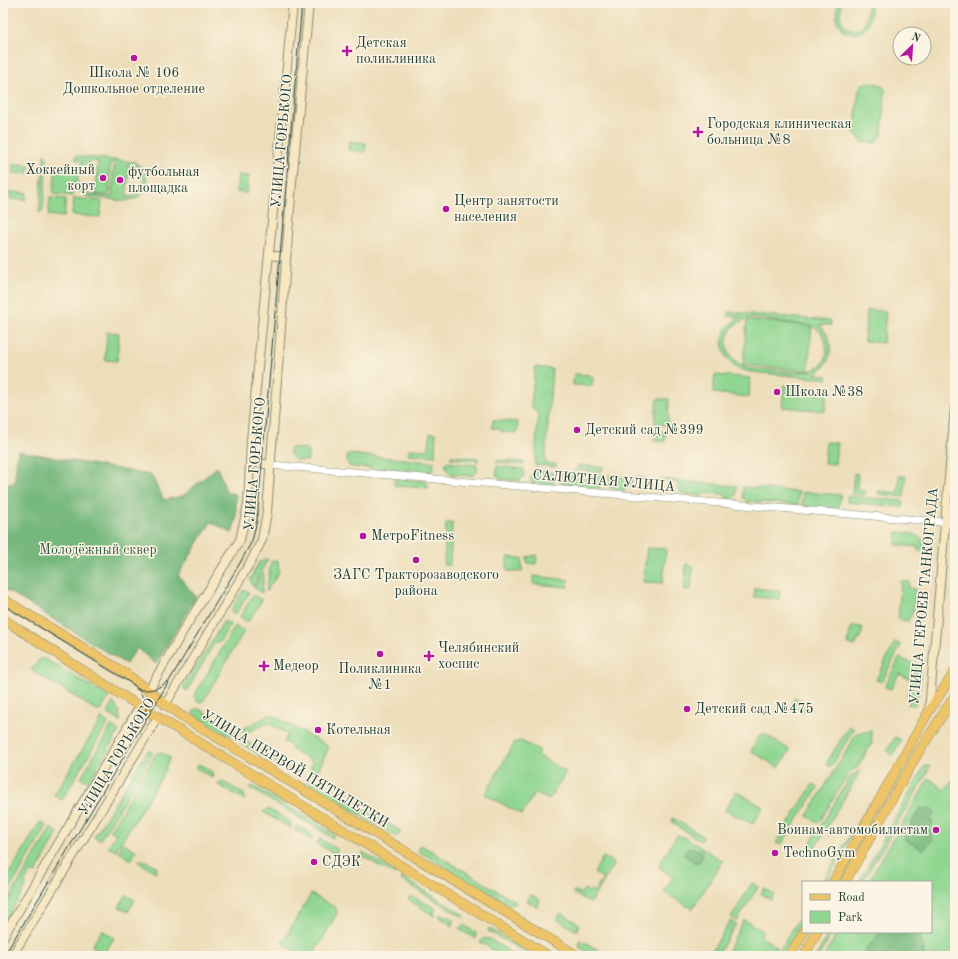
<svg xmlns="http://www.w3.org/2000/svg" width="958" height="959" font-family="'Old Standard TT',serif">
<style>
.green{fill:#90d691;stroke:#588a62;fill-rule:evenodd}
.forest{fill:#74b77b;stroke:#4a7a58}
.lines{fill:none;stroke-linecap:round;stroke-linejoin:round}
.tertiary-casing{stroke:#868e77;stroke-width:8}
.secondary-casing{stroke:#868e77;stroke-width:10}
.primary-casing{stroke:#868e77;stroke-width:10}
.tertiary{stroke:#fff;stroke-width:7}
.secondary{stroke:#f8e7c3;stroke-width:8}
.primary{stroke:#eec469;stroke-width:9}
.tram{stroke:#1f3d34;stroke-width:1}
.poi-dot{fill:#b5179e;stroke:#fcf5e5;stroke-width:1.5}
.labels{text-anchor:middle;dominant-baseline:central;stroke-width:3;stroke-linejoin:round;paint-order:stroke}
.poi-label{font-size:14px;fill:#1f3d34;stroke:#fcf5e5;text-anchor:start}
.street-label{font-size:14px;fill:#1f3d34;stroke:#fcf5e5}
.park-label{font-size:14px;fill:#365c47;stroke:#fcf5e5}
</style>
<rect width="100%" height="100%" fill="#fcf5e5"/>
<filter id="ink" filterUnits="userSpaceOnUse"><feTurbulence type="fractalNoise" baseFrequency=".025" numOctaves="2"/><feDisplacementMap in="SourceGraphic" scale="8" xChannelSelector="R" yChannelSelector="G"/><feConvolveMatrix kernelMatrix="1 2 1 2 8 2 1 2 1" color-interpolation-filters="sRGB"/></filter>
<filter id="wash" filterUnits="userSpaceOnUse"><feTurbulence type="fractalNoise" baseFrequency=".012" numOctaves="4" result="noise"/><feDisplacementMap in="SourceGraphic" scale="16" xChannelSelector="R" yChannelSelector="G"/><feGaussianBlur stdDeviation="0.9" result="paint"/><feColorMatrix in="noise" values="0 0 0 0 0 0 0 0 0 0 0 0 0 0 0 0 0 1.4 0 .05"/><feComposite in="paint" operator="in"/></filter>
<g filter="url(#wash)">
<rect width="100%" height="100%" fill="#eddeba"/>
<g class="green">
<path d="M837,3H842C841,9 839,17 842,22C846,32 861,32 865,22C867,17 867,9 867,3H871C871,16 871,29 856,34L843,31L837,22Z"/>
<path d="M868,82L882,85L885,90L882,135L875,143L862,142L854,133L859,90L861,85Z"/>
<path d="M349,141L366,143L365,152L348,150Z"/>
<path d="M3,147H7L5,172L3,173Z"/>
<path d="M44,154L47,157L43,210L39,213Z"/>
<path d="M76,156L135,162L145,171L148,184L145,190L138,198L125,201L88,197L77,190L74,181L72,196L53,194L56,167L74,168V172L83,161L76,160ZM93,161L98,162L95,194L107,195L110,193V163H115L114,165L112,193L114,196C105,196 93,197 85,192C71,183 79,164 93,161ZM127,164L139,168L144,180C143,191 136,198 125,197L127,194L129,167Z"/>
<path d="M13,164L29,165L28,174L13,173Z"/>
<path d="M238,175L249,176L247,193L236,192Z"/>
<path d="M10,192L27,193L26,200L10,199Z"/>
<path d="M50,198L66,199L64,217L48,215Z"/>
<path d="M74,198L102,201L100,217L72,215Z"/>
<path d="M867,310L886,311L883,343L864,341Z"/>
<path d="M729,312L831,321V325H819C836,340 834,362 815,374L828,376L827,379L750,372L736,368L726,357L722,343L726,329L739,317L728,316ZM754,318L812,326L747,320L743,365L808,371L812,326C820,329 825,336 826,344C832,379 792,372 772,370C762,369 750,370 742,366C736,363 732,359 729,353C721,335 736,318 754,318Z"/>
<path d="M107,332L119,333L117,361L105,360Z"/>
<path d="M535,367L552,369L545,463L556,464V467L535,465L538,415L531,406Z"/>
<path d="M574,374L589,375L593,378L592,386L573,385Z"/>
<path d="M715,375L750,378L749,397L713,393Z"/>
<path d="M784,385L827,390L825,411L782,407Z"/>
<path d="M657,399H669L668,425L655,424Z"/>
<path d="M493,420L518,422L517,433L502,432L500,429L492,428Z"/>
<path d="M655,431L665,432V441H654Z"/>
<path d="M430,433H436L435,456L409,454V449L429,450Z"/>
<path d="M826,442L837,443L835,464L824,463Z"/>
<path d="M290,448L308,449V461L295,460L290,455Z"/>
<path d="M347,454L434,462L433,469L431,472L353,467L349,466L347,462Z"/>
<path d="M451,456L478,458V461L451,458Z"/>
<path d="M497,460L524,462V465L496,462Z"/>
<path d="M446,462L477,465V472L472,476L451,474L446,469Z"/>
<path d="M577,465L603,467V469L599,472L577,470Z"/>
<path d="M497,466L524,469V476L520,481L500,479L496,474Z"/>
<path d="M535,471L555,473V480L551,485L532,483L530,479Z"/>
<path d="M561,472L604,475L600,488H596L562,484Z"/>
<path d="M854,473L858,474L857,490L865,491V495L852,494Z"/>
<path d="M609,475L647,479H633L630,486L624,491L610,488Z"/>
<path d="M899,476H906L904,497L878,494V491L898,493Z"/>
<path d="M396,479L425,481L429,486L428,488L395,486L394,482Z"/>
<path d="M660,479L737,486L736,495L732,500H728L724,494L704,492L702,496L684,494L679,491L677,483Z"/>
<path d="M743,487L799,492L798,505L746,501L743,498Z"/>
<path d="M803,492L841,495L839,506L836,509L802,506Z"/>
<path d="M847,496L904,501L903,507L847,502Z"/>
<path d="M446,523H452L450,565H444Z"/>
<path d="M897,532L914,534L923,539L924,552L918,551V547L896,545Z"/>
<path d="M647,548L666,549L663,583L643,582Z"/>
<path d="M537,555L536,564L527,563V557Z"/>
<path d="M507,557L522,558V572L507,571Z"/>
<path d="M268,559L253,587L250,580L259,562Z"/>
<path d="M274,560L278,561L279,572L266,592L271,562Z"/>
<path d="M686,564L693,566L691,589L685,590Z"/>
<path d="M263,573L264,574L262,593L254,588Z"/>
<path d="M533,576L569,580L568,587L533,584Z"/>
<path d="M901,581L909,582V588L915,589L914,609L908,621L898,620Z"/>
<path d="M755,588L780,591L779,599L754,597Z"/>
<path d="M243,590L249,593L235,615L232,613V609Z"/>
<path d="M253,595L262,600L248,622L240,617Z"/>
<path d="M224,621L230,624L220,642H215L187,691L183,688Z"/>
<path d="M235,626L244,631L204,700L201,702L197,701L194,696Z"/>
<path d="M852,626L862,627V633L855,646L847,643Z"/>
<path d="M895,642L901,645L882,682L876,680Z"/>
<path d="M899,658L921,666L918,695L915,705L908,704L907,696L912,680L899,674L891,689L885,687Z"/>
<path d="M40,659H45L109,697L101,710L98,711L31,670Z"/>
<path d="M795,697L807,704L803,712L791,705Z"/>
<path d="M113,702L119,711L120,721L107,713Z"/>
<path d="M196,709H199L240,734L227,735L192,713Z"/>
<path d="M271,714L329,747L316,775L310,771L312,761L291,749L292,747L284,742L288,734L268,723L248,732L241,730Z"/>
<path d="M102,718L108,723L62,800L54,795Z"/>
<path d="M111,726L119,731L89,782L81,778Z"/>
<path d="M849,726L854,729L831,767L826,764Z"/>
<path d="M871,731L872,743L858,767L849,772L819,823L807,816L857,733Z"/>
<path d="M765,734L790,750L779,768L751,751L760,735Z"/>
<path d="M895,737L901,740L892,756L887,751Z"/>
<path d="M521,741L539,750L537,755L566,772L549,800L535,792L522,815L485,794L515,742Z"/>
<path d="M247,742L296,773L298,777L240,743Z"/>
<path d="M148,750L153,753L100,840L94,837Z"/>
<path d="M160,752L170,758L165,768L166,769L116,851L108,847L116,834L110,830L156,754Z"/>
<path d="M198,765H201L212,772L213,778L196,768Z"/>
<path d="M928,765L930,766L925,777L862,882H859L924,767Z"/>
<path d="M860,771L811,855L805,852L851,776Z"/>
<path d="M308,777L401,831L399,835L395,836L307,783Z"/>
<path d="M929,778L944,790L953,780L955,782V956H824L838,932H931V882H868Z"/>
<path d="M219,782H223L244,794L245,800L217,784Z"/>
<path d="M813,784L818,788L781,845L776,843Z"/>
<path d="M253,786L335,834L333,838L250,788Z"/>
<path d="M736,791L763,807L753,824L725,810Z"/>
<path d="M870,802L826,882H822Z"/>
<path d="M268,809L291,822V828L263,812Z"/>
<path d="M673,818L704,837L701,841L674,824L672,821Z"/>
<path d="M40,822L47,826L3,901V884Z"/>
<path d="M296,827C303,827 311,832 313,838L312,840L295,830Z"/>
<path d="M51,828L58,833L36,873H30L25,882L26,887L7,918L3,916V909Z"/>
<path d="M677,835L684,837L723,861L692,909L664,892L673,877L660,868L659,865Z"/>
<path d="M320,839L337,849L336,855L316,843Z"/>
<path d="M124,843L136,851L131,860L119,851Z"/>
<path d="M421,845L516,902L515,904L510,905L418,851Z"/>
<path d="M363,852L396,872L395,875L362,856Z"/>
<path d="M603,857L613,862L614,865L590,903L573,893L574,890L581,894L584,889L589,892L591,890L595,892L603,878L594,873Z"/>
<path d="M140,860L146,861L157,867V873L138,862Z"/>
<path d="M402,877L464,915L463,917L401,880Z"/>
<path d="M752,883L758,887L737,921L731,918Z"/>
<path d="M764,888L774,894L771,900L761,894Z"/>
<path d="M311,894L336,908L337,913L313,956H303L282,943Z"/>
<path d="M530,894L540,900L537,907L527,901Z"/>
<path d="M126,895L135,900L128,912L119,907Z"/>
<path d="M411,896L435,908L434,916L408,899Z"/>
<path d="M803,912V920L782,956H776Z"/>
<path d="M561,913L579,924L577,930H575L557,919Z"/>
<path d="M440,915H444L453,919V926L439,917Z"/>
<path d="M744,920L763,931L760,936L777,947L771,956H725Z"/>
<path d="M730,921L736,924L717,956H709Z"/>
<path d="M464,925L476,933V939L459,929Z"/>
<path d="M489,928L535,956H530L488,931Z"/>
<path d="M102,930L114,938L104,954L92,946Z"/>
<path d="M830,932H833L819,956H816Z"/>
<path d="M485,938L490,939L516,956H503L480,942Z"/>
<path d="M581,940L607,955L606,956H594L579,947Z"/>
</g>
<g class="forest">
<path d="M18,451L151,475L164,500L183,496L217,467L226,491L236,495V519L232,533L211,522L178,575L196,597L156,664L137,648L126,664L3,588V483L14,484Z"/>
<path d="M919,808L932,810L936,812L929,821L933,822C930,829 928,833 933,840L923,850L904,839Z"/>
<path d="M688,847L702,851L703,856L698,864L684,855Z"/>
<path d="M881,932H917L924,949L923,956H860Z"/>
</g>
</g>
<g filter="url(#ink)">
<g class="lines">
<g class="tertiary-casing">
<path id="tertiary" d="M271,465L955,523"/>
</g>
<g class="secondary-casing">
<g id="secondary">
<path d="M269,255L286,257"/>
<path d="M251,462L271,465"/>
<path d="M149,690L186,626L240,540L248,504L251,440L293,3"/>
<path d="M165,705L251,561L262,540L267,512L292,182L309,3"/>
<path d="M929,711L955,407"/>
<path d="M3,937L140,706"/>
<path d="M12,956L158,717"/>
</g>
</g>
<g class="primary-casing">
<g id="primary">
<path d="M3,599L125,673L180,715L578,956"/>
<path d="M3,619L115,691L549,956"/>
<path d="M833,882L929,711L955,671"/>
<path d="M845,882L917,755L955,695"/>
<path d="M790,956L804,932"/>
<path d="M804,956L817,932"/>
</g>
</g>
<use href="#tertiary" class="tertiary"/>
<use href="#secondary" class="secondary"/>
<use href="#primary" class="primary"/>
<g class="tram">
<path d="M3,605L134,685C144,695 148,706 145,719"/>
<path d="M136,689C148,692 159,689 168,681"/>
<path d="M4,956L240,563L252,541L257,520L302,3"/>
</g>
</g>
</g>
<g class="poi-dot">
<path d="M345 45h4v4h4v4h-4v4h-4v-4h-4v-4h4z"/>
<circle cx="134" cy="58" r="4"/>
<path d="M696 126h4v4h4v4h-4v4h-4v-4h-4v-4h4z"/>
<circle cx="103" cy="178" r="4"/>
<circle cx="120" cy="180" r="4"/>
<circle cx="446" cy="209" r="4"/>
<circle cx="777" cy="392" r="4"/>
<circle cx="577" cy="430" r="4"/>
<circle cx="363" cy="536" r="4"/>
<circle cx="416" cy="560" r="4"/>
<circle cx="380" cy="654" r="4"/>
<path d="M427 650h4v4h4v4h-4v4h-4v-4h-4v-4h4z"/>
<path d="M262 660h4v4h4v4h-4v4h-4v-4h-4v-4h4z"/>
<circle cx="687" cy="709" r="4"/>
<circle cx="318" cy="730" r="4"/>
<circle cx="936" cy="830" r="4"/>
<circle cx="775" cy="853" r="4"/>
<circle cx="314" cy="862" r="4"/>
</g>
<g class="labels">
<g class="poi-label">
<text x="356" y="43">Детская<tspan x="356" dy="16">поликлиника</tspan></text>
<text x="134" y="73" text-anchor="middle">Школа № 106<tspan x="134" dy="16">Дошкольное отделение</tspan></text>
<text x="707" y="124">Городская клиническая<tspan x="707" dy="16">больница №8</tspan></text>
<text x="95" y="170" text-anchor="end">Хоккейный<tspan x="95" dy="16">корт</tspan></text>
<text x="128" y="172">футбольная<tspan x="128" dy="16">площадка</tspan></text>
<text x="454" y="201">Центр занятости<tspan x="454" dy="16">населения</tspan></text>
<text x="785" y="392">Школа №38</text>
<text x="585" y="430">Детский сад №399</text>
<text x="371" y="536">МетроFitness</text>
<text x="416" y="575" text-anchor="middle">ЗАГС Тракторозаводского<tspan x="416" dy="16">района</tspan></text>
<text x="438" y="648">Челябинский<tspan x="438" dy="16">хоспис</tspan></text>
<text x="273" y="666">Медеор</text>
<text x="380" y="669" text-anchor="middle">Поликлиника<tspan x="380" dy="16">№1</tspan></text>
<text x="695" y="709">Детский сад №475</text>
<text x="326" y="730">Котельная</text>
<text x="928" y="830" text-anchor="end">Воинам-автомобилистам</text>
<text x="783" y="853">TechnoGym</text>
<text x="322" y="862">СДЭК</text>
</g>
<g class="street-label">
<text transform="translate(282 141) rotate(-85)">УЛИЦА ГОРЬКОГО</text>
<text transform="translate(255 464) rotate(-85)">УЛИЦА ГОРЬКОГО</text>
<text transform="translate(604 481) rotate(5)">САЛЮТНАЯ УЛИЦА</text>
<text transform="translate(924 596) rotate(-85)">УЛИЦА ГЕРОЕВ ТАНКОГРАДА</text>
<text transform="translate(117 757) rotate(-59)">УЛИЦА ГОРЬКОГО</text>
<text transform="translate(295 769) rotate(31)">УЛИЦА ПЕРВОЙ ПЯТИЛЕТКИ</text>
</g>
<g class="park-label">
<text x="98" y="550">Молодёжный сквер</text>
</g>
</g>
<rect width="958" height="959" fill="none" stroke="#fcf5e5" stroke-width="16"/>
<rect x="802" y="881" width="130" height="52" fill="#fcf5e5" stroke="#a4ab9e"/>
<rect x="810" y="894" width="20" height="6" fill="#eec469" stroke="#a4ab9e"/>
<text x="838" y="901" font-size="12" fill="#1f3d34">Road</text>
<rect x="810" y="911" width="20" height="12" fill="#90d691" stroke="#a4ab9e"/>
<text x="838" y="921" font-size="12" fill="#1f3d34">Park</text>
<g transform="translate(912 46) rotate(25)"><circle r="19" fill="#fcf5e5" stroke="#a4ab9e"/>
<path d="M0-3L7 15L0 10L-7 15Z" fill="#b5179e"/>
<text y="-6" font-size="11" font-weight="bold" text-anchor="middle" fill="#1f3d34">N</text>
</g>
</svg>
